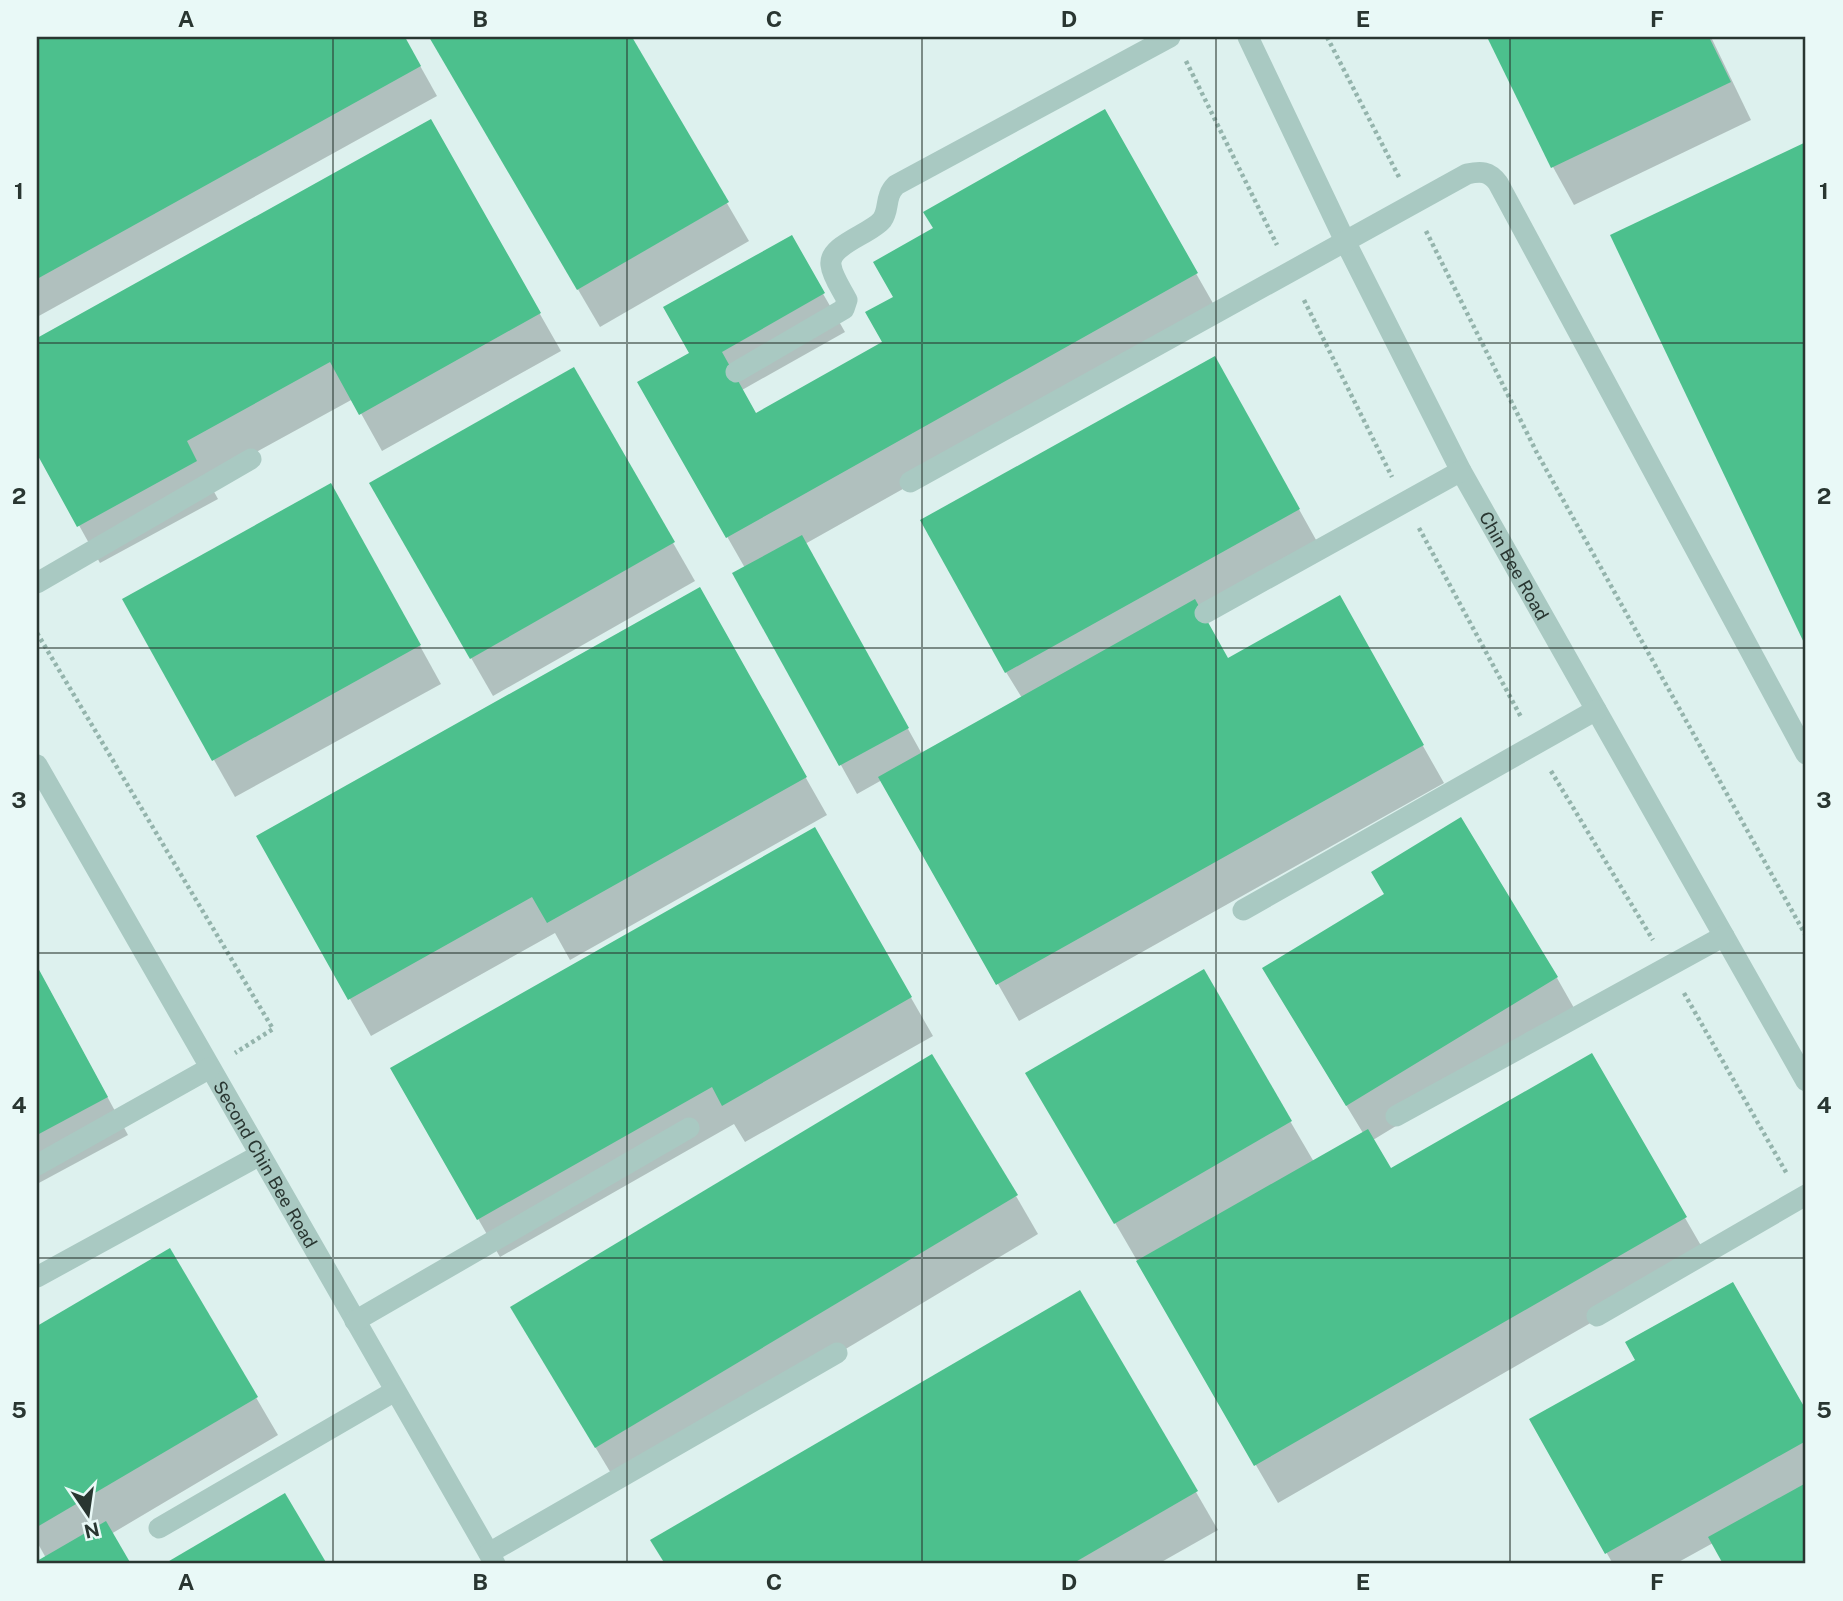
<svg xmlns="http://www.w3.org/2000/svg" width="1843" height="1601" font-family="'Public Sans',sans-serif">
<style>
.shadow{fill:#0003}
.building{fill:#4cc08d}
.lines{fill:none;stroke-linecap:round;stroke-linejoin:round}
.path{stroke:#94b4ac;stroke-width:4.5;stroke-dasharray:3.5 3.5;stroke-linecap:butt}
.minor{stroke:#a9c9c2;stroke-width:21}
.grid{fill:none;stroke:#293631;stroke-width:2;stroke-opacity:0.55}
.labels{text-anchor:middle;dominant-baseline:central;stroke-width:7;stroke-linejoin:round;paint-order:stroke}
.street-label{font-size:18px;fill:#293631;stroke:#e9f9f7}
.neatline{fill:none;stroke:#293631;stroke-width:2.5}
.grid-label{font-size:23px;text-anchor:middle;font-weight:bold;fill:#293631}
</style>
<rect width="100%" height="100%" fill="#ddf1ee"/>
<g class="shadow">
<path d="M37,37H404L437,96L37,317Z"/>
<path d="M430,37H630L749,241L600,327Z"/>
<path d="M1489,37H1711L1751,120L1574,205L1553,167Z"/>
<path d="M1104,112L1218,312L805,544L922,754L1022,698L1006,672L1236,396L1320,547L1201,613L1228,660L1339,598L1444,783L1019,1021L882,780L857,794L735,574L745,568L639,382L691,353L791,238L845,332L742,390L756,415L884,343L895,298L935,229Z"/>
<path d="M430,121L561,351L382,451L353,399L207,479L218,499L100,563L37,450V340Z"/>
<path d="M1806,144V643L1612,236Z"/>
<path d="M573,369L695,581L493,696L371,484Z"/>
<path d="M352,523L441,684L235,797L214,760Z"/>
<path d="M699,590L827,815L570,960L555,933L371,1036L258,837Z"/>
<path d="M814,829L933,1036L745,1142L734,1124L500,1257L392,1069Z"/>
<path d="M37,967L128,1135L37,1184Z"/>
<path d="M1203,972L1314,1162L1363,1133L1286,1006L1557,978L1578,1015L1373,1140L1390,1171L1591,1055L1707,1256L1278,1503L1028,1073Z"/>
<path d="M1016,1196L1038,1234L618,1485L534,1345Z"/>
<path d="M170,1251L278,1435L111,1534L129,1564H37L46,1558L37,1542V1328Z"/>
<path d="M1733,1284L1806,1413V1564H1725L1713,1543L1675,1564H1613L1531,1420L1638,1360Z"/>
<path d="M1080,1292L1218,1530L1158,1564H666L653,1540Z"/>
<path d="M285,1496L325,1564H167Z"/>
</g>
<g class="building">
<path d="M37,37H405L421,66L37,279Z"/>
<path d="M429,37H632L729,202L577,290Z"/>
<path d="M1487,37H1709L1731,82L1551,168Z"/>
<path d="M1105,109L1198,273L726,538L637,382L689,353L663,307L792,235L825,293L722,352L756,413L882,342L865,312L893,297L873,262L933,228L923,212Z"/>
<path d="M431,119L541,313L359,415L330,362L187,441L197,461L77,527L37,454V338Z"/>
<path d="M1806,142V647L1610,235Z"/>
<path d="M1215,356L1300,509L1005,673L920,520Z"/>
<path d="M574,367L675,542L470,659L369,483Z"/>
<path d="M331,483L421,645L212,761L122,599Z"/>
<path d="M802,535L909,728L839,766L732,573Z"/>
<path d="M700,587L807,777L547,923L532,897L348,1000L256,836Z"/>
<path d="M1340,595L1424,745L996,985L878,777L1195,599L1228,658Z"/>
<path d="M1461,817L1558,977L1346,1106L1262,968L1384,894L1371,872Z"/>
<path d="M815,827L912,997L722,1106L712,1087L477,1220L390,1068Z"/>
<path d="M37,966L108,1097L37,1135Z"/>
<path d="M1204,969L1292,1121L1114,1224L1025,1073Z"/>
<path d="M1592,1053L1687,1217L1254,1466L1136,1261L1368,1129L1391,1168Z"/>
<path d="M932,1054L1018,1195L595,1448L510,1307Z"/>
<path d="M170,1248L258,1397L37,1527V1326Z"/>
<path d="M1733,1282L1806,1410V1441L1605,1554L1529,1419L1635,1360L1625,1342Z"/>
<path d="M1080,1290L1198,1491L1072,1564H665L650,1540Z"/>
<path d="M1806,1483V1564H1723L1708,1537Z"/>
<path d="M285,1493L327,1564H164Z"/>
<path d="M106,1521L131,1564H37V1561Z"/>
</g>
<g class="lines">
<g class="path">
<path d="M1327,37L1400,179"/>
<path d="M1186,61L1277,245"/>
<path d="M1426,231L1537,453L1806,936"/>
<path d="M1304,300L1392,477"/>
<path d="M1419,528L1521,717"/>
<path d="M37,633L273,1029L235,1053"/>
<path d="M1551,771L1653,940"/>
<path d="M1684,993L1787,1174"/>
</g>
<g class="minor">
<path id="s1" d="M1248,37L1345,241L1461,471L1806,1081"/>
<path d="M736,372L844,309L847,300C842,290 832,276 831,265C828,245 871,234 882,220C890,209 884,197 896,185L1170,37"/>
<path d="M910,482L1467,174C1481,171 1489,171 1498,183L1806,754"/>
<path d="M37,583L251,459"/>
<path d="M1205,613L1461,471"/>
<path id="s2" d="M37,765L495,1564"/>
<path d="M1243,910L1596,710"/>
<path d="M1396,1116L1724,936"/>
<path d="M37,1165L210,1068"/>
<path d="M37,1277L260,1155"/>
<path d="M1597,1316L1806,1195"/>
<path d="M355,1321L689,1128"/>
<path d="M159,1528L395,1391"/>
<path d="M489,1553L837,1353"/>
</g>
</g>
<path class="grid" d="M333,37V1564M627,37V1564M922,37V1564M1216,37V1564M1510,37V1564M37,343H1806M37,648H1806M37,953H1806M37,1258H1806"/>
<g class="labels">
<g class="street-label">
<text stroke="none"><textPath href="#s1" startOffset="592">Chin Bee Road</textPath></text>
<text stroke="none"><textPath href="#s2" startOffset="460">Second Chin Bee Road</textPath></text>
</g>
</g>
<rect width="1843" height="1601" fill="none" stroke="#e9f9f7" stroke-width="77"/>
<g transform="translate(88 1514) rotate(167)" stroke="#e9f9f7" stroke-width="5" paint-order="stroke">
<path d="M0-5L12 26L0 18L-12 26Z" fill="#293631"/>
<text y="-10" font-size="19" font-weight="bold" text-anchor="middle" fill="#293631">N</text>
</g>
<rect x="38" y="38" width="1766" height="1524" class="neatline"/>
<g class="grid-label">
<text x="186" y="27">A</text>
<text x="480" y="27">B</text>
<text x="774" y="27">C</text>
<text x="1069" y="27">D</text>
<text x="1363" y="27">E</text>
<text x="1657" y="27">F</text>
<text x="19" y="199">1</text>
<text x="1824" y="199">1</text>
<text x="19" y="504">2</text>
<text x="1824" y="504">2</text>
<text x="19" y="808">3</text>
<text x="1824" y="808">3</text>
<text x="19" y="1113">4</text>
<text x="1824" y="1113">4</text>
<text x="19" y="1418">5</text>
<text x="1824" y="1418">5</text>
<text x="186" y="1590">A</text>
<text x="480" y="1590">B</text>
<text x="774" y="1590">C</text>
<text x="1069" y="1590">D</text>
<text x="1363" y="1590">E</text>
<text x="1657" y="1590">F</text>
</g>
</svg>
